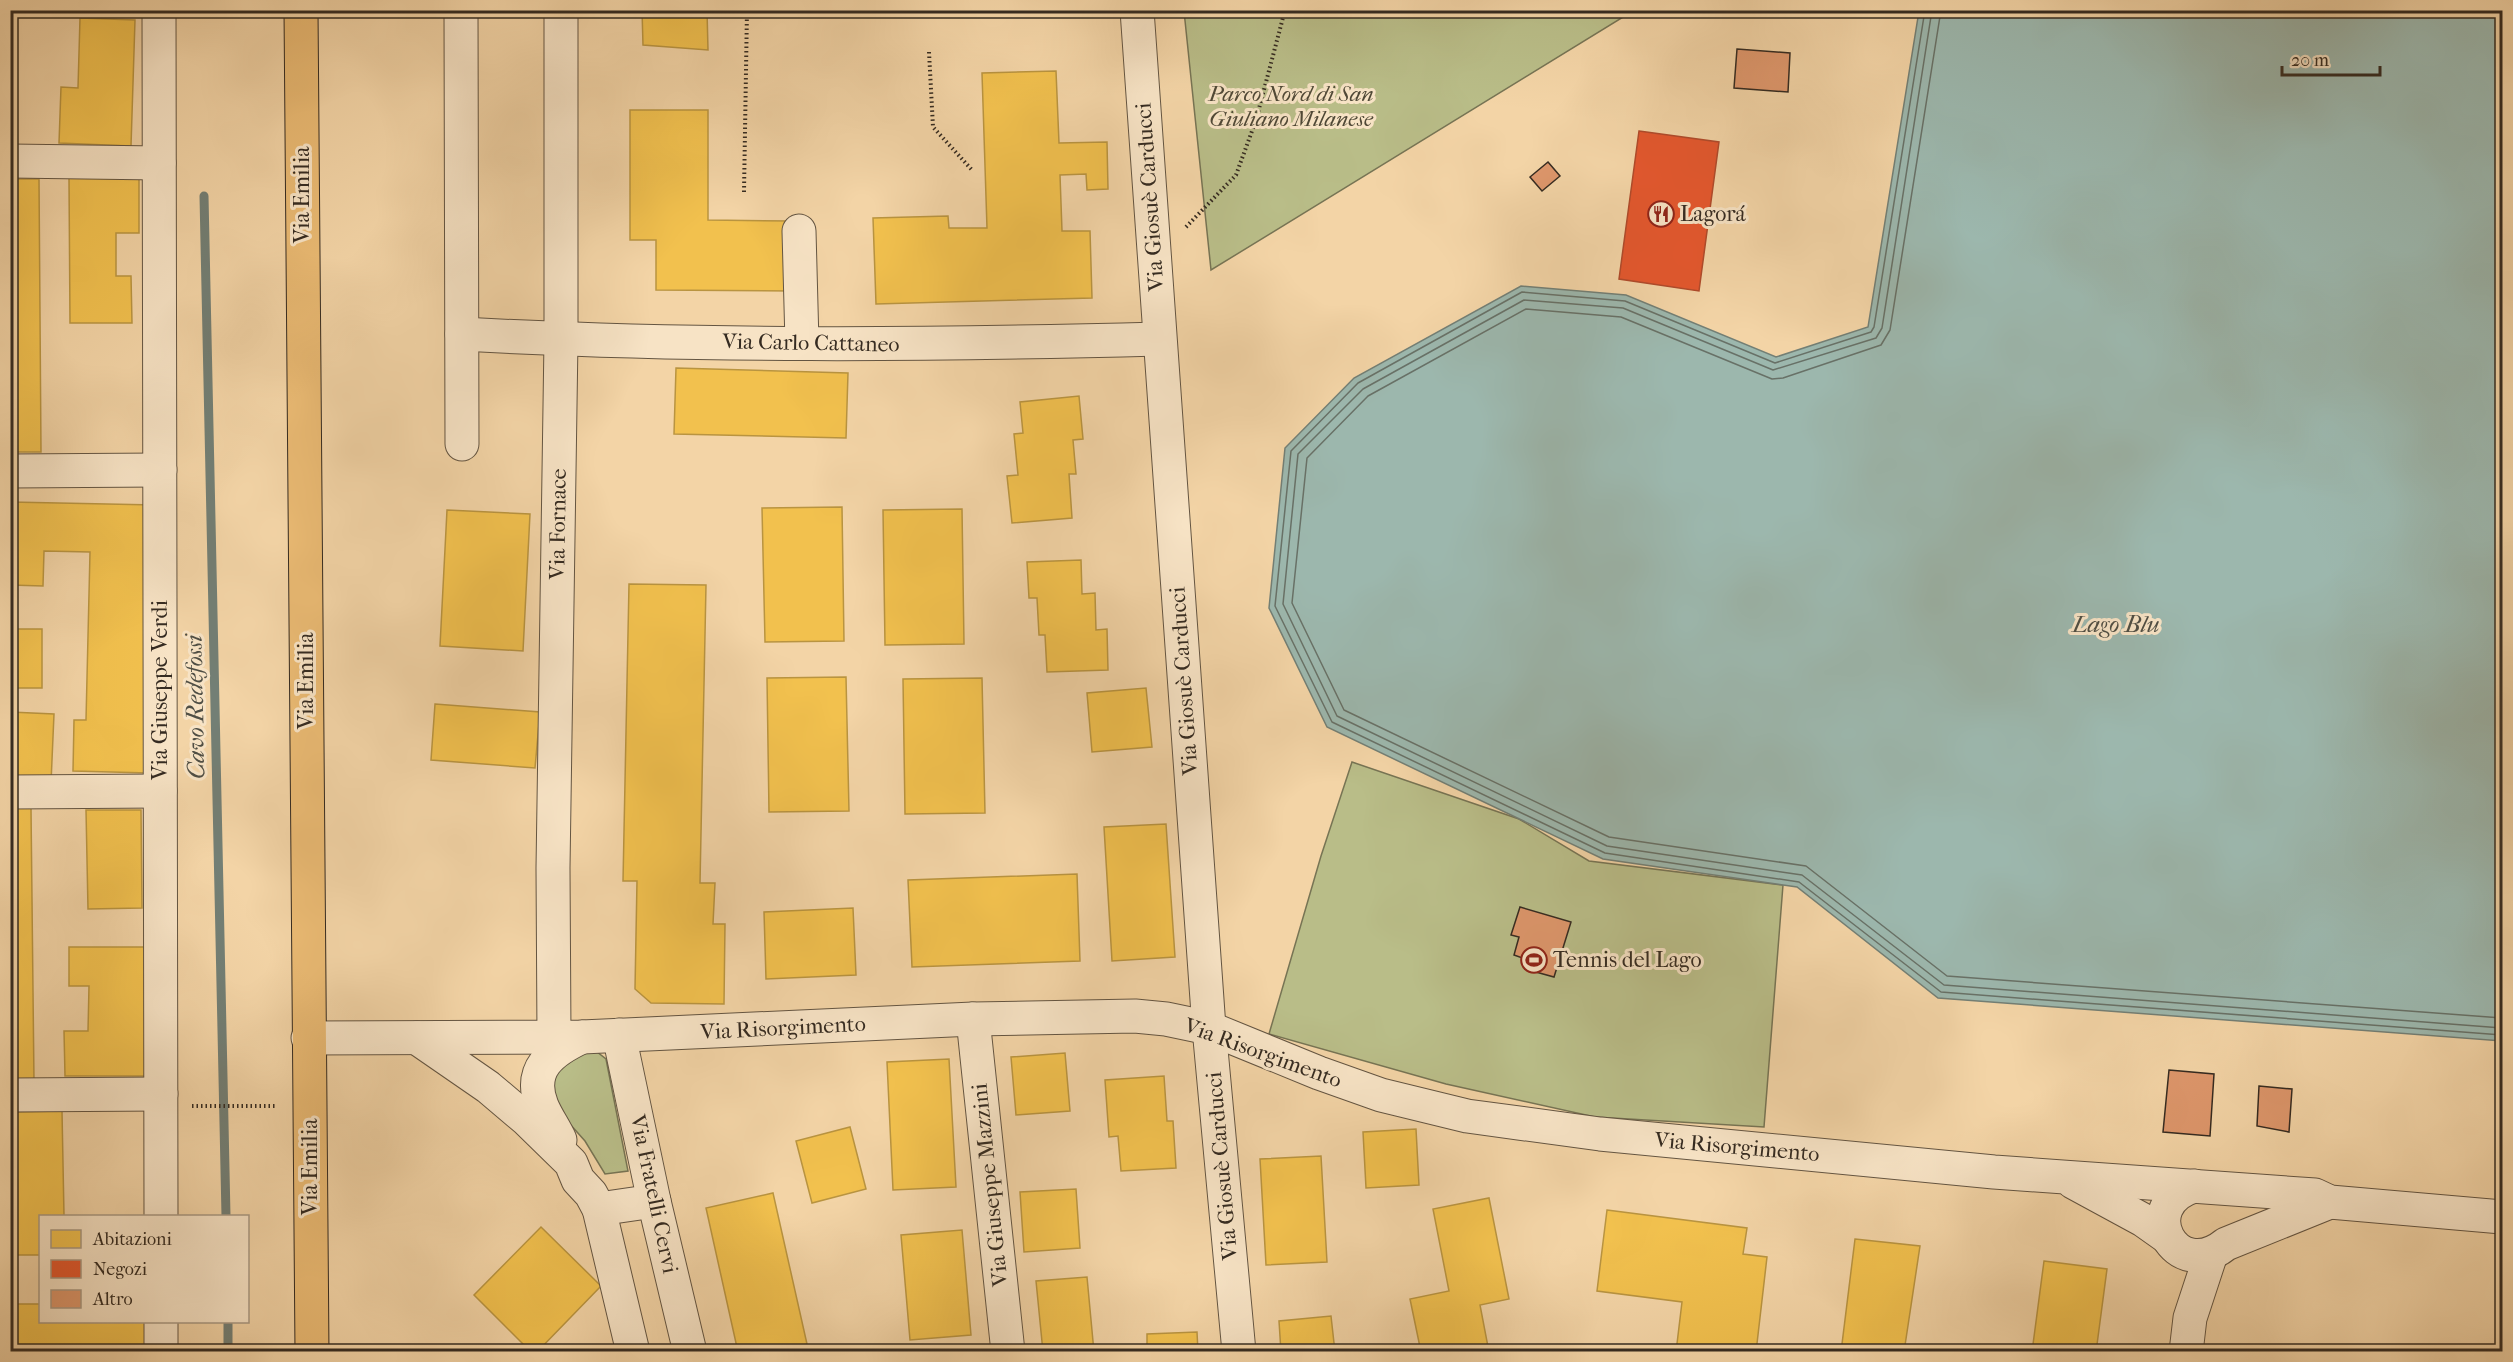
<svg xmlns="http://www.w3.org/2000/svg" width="2513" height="1362" font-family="'IM FELL French Canon',serif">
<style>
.green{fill:#b9bd88;stroke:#777454;stroke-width:1.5}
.water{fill:#9cb7ad;stroke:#737f75;stroke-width:1.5}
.homes{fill:#f2c14e;stroke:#b99440;stroke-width:1.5}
.shops{fill:#e4572e;stroke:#b04a2a;stroke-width:1.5}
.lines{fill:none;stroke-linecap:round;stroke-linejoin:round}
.shore{stroke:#687167;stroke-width:1.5}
.stream{stroke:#737f75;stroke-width:9}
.building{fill:#de976c;stroke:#352b21;stroke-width:1.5}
.minor-casing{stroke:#645542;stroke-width:35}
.major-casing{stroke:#352b21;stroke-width:35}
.path{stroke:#352b21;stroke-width:4;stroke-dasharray:1.5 3;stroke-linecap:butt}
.minor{stroke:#f7e3c5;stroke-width:33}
.major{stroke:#eaba73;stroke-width:33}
.labels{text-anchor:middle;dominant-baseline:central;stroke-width:6;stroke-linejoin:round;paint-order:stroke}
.park-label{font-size:22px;font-style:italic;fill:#4f4836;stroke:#f7e3c5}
.street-label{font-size:22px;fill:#352b21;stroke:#f7e3c5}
.poi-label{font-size:22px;fill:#352b21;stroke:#f7e3c5;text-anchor:start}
.water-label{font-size:24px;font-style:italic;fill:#4f4e44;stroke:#f7e3c5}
</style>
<rect width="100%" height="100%" fill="#f3d4a6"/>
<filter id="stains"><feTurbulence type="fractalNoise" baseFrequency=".00333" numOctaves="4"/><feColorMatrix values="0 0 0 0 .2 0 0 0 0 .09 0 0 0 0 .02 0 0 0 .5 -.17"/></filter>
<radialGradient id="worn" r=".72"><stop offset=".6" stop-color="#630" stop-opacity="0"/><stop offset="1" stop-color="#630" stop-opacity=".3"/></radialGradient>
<g class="green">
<path d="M1184,11V10L1633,11L1211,270Z"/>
<path d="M1352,762L1519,819L1589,861L1783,885L1764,1127L1595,1117L1446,1084L1269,1034L1321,856Z"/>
<path d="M592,1048L606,1059L628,1171L605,1174L585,1141L552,1104L548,1074Z"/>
</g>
<path class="water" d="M1919,11H2502V1041L1938,998L1797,887L1603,859L1327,727L1269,608L1285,448L1354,378L1521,286L1626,295L1776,357L1868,327Z"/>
<g class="homes">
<path d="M642,10H707L708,50L643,45Z"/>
<path d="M80,18L135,20L131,146L59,143L61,87L78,88Z"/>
<path d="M1056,71L1059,143L1107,142L1108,189L1087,190L1086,174L1060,175L1062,231H1090L1092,298L876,304L873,218L948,216L949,228H987L982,73Z"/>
<path d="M630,110H708V220L792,221V291L656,290V240H630Z"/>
<path d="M69,178H139V233H116V276H131L132,323H70Z"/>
<path d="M10,179H39L41,452H10Z"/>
<path d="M676,368L848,373L846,438L674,434Z"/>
<path d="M1079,396L1083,439L1073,440L1076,474H1069L1072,518L1012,523L1007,476L1018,475L1014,434L1023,433L1020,402Z"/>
<path d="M10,502L155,505L149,773L73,771L74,720H86L90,552L44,551L43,586L10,585Z"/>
<path d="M842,507L844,641L765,642L762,508Z"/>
<path d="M962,509L964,644L885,645L883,510Z"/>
<path d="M447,510L530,514L523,651L440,646Z"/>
<path d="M1081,560L1082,594L1095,593L1096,630L1107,629L1108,670L1047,672L1045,635H1039L1037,598H1029L1027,562Z"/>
<path d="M629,584L706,585L700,883H715L713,924H725L724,1004L651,1003L635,989L637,881H623Z"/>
<rect x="10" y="629" width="32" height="59"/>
<path d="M846,677L849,811L769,812L767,678Z"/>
<path d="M982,678L985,813L905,814L903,679Z"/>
<path d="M1146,688L1152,747L1092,752L1087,693Z"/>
<path d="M435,704L540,712L535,768L431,760Z"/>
<path d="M10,712L54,714L51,783L10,781Z"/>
<path d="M10,808H31L34,1082H10Z"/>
<path d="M86,810H141L142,908L88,909Z"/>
<path d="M1166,824L1175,957L1112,961L1104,827Z"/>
<path d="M1077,874L1080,961L912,967L908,880Z"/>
<path d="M853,908L856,975L766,979L764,912Z"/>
<path d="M69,947H146V1076H65L64,1031H88L89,986H69Z"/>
<path d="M1065,1053L1070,1111L1016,1115L1011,1057Z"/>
<path d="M949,1059L956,1187L893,1190L887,1062Z"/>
<path d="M1164,1076L1167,1121H1173L1176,1168L1121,1171L1118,1136L1109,1137L1105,1080Z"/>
<path d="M62,1111L64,1216H40V1255H10V1112Z"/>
<path d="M850,1127L866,1189L812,1203L796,1141Z"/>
<path d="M1416,1129L1419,1185L1366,1188L1363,1132Z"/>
<path d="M1321,1156L1327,1262L1266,1265L1260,1159Z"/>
<path d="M1076,1189L1080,1248L1024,1252L1020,1192Z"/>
<path d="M773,1193L807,1344L774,1352H738L706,1208Z"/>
<path d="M1489,1198L1509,1299L1480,1305L1489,1352H1421L1410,1299L1449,1291L1433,1209Z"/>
<path d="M1607,1210L1747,1228L1743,1254L1767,1257L1756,1352H1676L1682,1302L1597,1291Z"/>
<path d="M541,1227L601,1286L537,1352H531L474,1295Z"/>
<path d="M962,1230L971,1335L910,1340L901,1235Z"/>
<path d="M1855,1239L1920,1246L1904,1352H1841Z"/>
<path d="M2044,1261L2107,1269L2096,1352H2032Z"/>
<path d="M1087,1277L1094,1352H1043L1036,1281Z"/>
<path d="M11,1304H40V1322H154V1352H12Z"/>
<path d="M1331,1316L1335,1352H1281L1279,1321Z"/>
<path d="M1197,1332L1198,1352H1147V1334Z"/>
</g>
<path class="shops" d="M1639,131L1719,142L1699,291L1619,279Z"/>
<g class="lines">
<g class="shore">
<path d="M1925,10L1874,327L1871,332L1775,363L1625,301L1522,292L1358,383L1291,451L1275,606L1332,722L1605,853L1799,882L1941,992L2502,1035"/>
<path d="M1932,10L1882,328L1876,338L1773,370L1623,308L1524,300L1363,389L1298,454L1283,604L1337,716L1607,846L1802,875L1944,985L2502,1028"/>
<path d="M1941,10L1890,330L1881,345L1783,378L1772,379L1621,317L1526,309L1368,396L1307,458L1292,603L1344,710L1609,837L1806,866L1947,976L2502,1018"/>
</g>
<g class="stream">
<path d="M204,196L226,1216"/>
<path d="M228,1322V1352"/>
</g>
</g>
<g class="building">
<path d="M1737,49L1790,53L1788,92L1734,88Z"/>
<path d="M1548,162L1560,176L1542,191L1530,177Z"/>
<path d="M1520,907L1571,922L1554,977L1525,969L1528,960L1514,955L1519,937L1511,935Z"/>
<path d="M2169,1070L2214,1074L2210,1136L2163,1132Z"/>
<path d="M2259,1086L2292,1089L2289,1132L2257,1126Z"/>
</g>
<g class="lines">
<g class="minor-casing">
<g id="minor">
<path d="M159,10L161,1216"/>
<path d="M461,10L462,444"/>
<path d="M1137,10L1209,1028L1239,1352"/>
<path d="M10,161L159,163"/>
<path d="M799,231L802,343"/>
<path d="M462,334C694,347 927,345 1159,339"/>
<path d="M10,471L160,470"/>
<path d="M10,792L160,791"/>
<path d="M973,1019L1008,1352"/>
<path d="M619,1035L654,1201L690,1352"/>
<path d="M554,1037L553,868L561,340V10"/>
<path d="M308,1038L582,1037L973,1019L1135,1016L1166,1019L1209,1028L1319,1073L1381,1095L1467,1116L1600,1134L1994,1172L2315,1195L2330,1202L2502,1217"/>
<path d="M417,1038L488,1087L527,1120L571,1163L578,1180L591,1194L599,1209L633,1352"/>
<path d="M10,1095L161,1094"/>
<path d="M560,1140C555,1129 547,1118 542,1106C527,1069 552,1051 582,1037"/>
<path d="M2073,1182L2143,1220L2167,1237"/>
<path d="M2194,1186C2133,1205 2175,1285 2226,1244L2330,1202"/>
<path d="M599,1209L654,1201"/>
<path d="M161,1322V1352"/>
<path d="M2186,1352L2190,1318L2211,1254"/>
</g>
</g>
<g class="major-casing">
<path id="major" d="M301,10L312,1352"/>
</g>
<g class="path">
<path d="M929,52L933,127L972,170"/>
<path d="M744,192L747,10"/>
<path d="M1186,227L1236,175L1256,120L1285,10"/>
<path d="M192,1106H277"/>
</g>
<use href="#minor" class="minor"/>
<use href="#major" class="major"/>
</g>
<defs>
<g id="restaurant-ring" transform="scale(1.35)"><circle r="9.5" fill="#f7e3c5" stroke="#8f2418" stroke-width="1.5"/><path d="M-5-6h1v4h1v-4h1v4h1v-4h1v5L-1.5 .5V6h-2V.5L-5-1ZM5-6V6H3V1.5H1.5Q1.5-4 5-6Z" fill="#8f2418"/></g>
<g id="stadium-ring" transform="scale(1.35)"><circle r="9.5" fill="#f7e3c5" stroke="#8f2418" stroke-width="1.5"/><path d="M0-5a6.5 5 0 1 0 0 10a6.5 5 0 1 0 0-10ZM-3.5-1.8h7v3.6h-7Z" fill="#8f2418"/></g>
</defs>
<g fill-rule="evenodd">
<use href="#restaurant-ring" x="1661" y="214"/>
<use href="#stadium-ring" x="1534" y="960"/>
</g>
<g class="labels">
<g class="park-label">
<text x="1291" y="94">Parco Nord di San<tspan x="1291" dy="25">Giuliano Milanese</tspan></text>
</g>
<g class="street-label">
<text transform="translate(302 195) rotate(-90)">Via Emilia</text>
<text transform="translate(1150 197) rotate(-94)">Via Giosuè Carducci</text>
<text transform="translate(811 343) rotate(1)">Via Carlo Cattaneo</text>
<text transform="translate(558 524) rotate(-89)">Via Fornace</text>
<text transform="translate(306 681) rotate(-90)">Via Emilia</text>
<text transform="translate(1184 681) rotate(-94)">Via Giosuè Carducci</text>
<text transform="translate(160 690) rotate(-90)">Via Giuseppe Verdi</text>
<text transform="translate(783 1028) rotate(-3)">Via Risorgimento</text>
<text transform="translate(1263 1053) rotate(20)">Via Risorgimento</text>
<text transform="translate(1737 1147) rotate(5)">Via Risorgimento</text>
<text transform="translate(1222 1166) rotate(-95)">Via Giosuè Carducci</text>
<text transform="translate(310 1167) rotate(-90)">Via Emilia</text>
<text transform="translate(990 1185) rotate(-96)">Via Giuseppe Mazzini</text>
<text transform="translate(654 1194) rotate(78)">Via Fratelli Cervi</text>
</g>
<g class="poi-label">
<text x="1680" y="214">Lagorá</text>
<text x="1553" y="960">Tennis del Lago</text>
</g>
<g class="water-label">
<text x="2116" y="624">Lago Blu</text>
<text transform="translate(195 707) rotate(-91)">Cavo Redefossi</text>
</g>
</g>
<rect width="2513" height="1362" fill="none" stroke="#f3d4a6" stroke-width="36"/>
<rect x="12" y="12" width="2489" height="1338" fill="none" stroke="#352b21" stroke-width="3"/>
<rect x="18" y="18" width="2477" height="1326" fill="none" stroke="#352b21" stroke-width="1.5"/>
<rect x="39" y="1215" width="210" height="108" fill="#f7e3c5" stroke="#a99983" stroke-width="1.5"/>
<rect x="51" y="1230" width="30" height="18" fill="#f2c14e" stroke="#a99983" stroke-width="1.5"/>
<text x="93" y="1245" font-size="18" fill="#352b21">Abitazioni</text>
<rect x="51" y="1260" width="30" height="18" fill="#e4572e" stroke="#a99983" stroke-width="1.5"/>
<text x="93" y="1275" font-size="18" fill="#352b21">Negozi</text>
<rect x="51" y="1290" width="30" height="18" fill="#de976c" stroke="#a99983" stroke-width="1.5"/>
<text x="93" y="1305" font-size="18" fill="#352b21">Altro</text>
<path d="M2282 66v9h98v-9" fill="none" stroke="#352b21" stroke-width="3"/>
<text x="2291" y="66" font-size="18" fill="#352b21" stroke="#f7e3c5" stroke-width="4.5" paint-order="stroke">20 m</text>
<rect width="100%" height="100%" filter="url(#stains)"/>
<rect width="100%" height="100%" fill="url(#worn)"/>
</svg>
